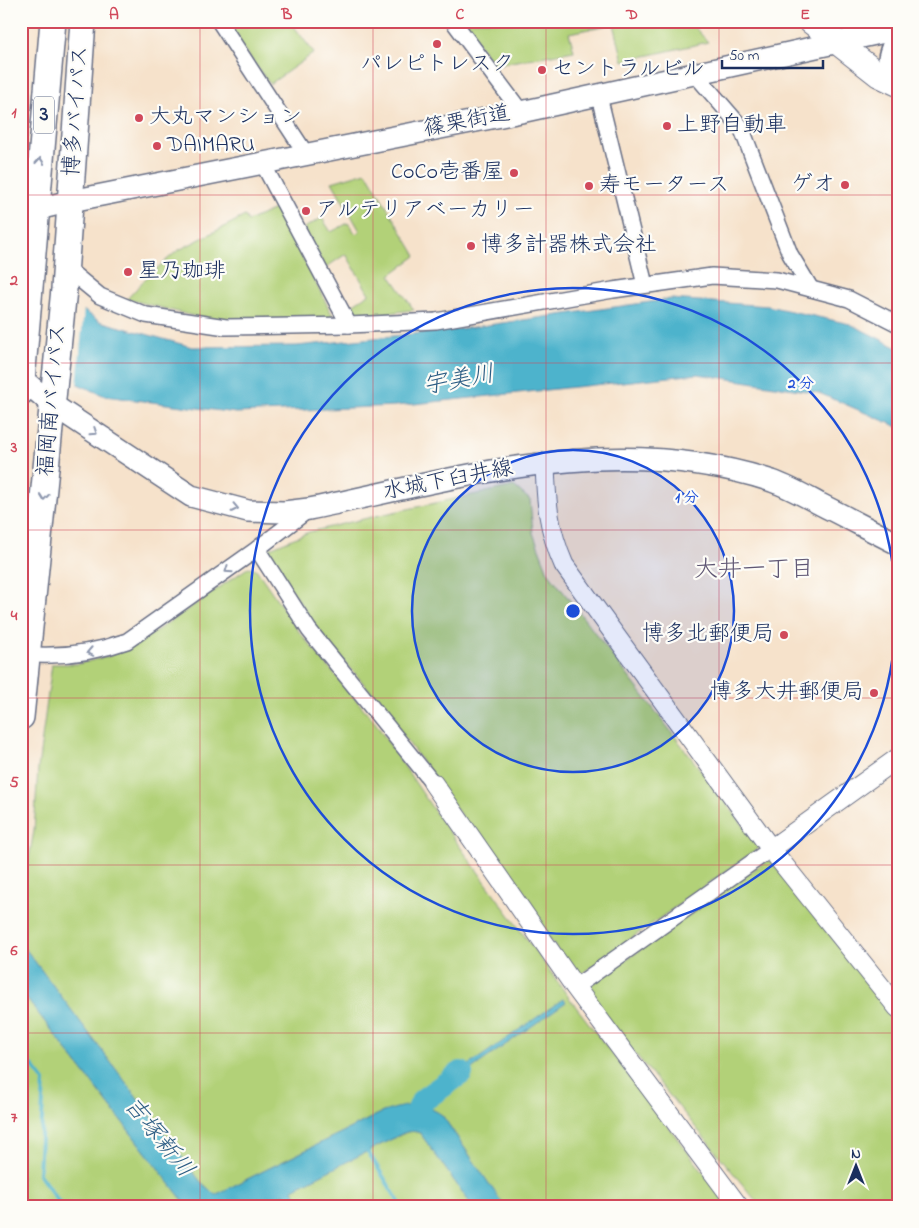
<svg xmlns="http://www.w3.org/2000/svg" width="919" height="1228" font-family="'Indie Flower','Klee One',sans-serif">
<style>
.green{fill:#b2d178;stroke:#66806b}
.water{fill:#4db3cc;stroke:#347195}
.pier{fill:#f6e2cb}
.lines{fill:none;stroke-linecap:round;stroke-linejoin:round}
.stream{stroke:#4db3cc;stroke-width:4}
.river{stroke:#4db3cc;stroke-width:24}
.minor-casing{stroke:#686e84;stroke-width:18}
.tertiary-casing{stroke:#686e84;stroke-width:21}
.secondary-casing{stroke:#686e84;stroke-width:24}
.primary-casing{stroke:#686e84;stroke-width:26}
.trunk-casing{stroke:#686e84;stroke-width:28}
.minor{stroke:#fff;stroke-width:15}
.tertiary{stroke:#fff;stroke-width:19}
.secondary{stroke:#fff;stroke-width:21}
.primary{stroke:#fff;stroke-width:24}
.trunk{stroke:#fff;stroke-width:25}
.oneway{stroke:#8d97ae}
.grid{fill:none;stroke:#d1495b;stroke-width:1;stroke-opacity:0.55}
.ring{fill:none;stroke:#1d4ed8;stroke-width:2.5}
.poi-dot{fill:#d1495b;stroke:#fdfcf7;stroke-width:2}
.labels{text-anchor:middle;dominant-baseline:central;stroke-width:4.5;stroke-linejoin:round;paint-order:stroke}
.shield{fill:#fdfcf7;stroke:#5f6c8c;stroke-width:1}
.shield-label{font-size:21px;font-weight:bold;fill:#1b2f5e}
.poi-label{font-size:22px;fill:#1b2f5e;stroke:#fdfcf7;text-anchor:start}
.street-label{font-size:22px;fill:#1b2f5e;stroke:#fdfcf7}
.water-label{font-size:24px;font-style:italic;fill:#2c5d84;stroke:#fdfcf7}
.neighbourhood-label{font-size:24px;fill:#605875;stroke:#fdfcf7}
.centre{fill:#1d4ed8;stroke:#fdfcf7;stroke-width:2.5}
.ring-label{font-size:15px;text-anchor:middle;font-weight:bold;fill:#1d4ed8;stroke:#fdfcf7;stroke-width:4.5;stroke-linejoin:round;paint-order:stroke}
.neatline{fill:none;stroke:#d1495b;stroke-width:2}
.grid-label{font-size:16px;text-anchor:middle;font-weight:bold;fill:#d1495b}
</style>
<rect width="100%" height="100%" fill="#fdfcf7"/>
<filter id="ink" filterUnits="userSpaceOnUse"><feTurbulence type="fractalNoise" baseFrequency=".02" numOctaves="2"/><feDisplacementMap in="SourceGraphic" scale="10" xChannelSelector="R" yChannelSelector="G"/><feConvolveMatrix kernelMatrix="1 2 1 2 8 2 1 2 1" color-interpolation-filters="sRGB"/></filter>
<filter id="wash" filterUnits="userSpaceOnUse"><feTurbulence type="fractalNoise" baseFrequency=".0096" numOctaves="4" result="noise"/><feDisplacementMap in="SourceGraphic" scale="20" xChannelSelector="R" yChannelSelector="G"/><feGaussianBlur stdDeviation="1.12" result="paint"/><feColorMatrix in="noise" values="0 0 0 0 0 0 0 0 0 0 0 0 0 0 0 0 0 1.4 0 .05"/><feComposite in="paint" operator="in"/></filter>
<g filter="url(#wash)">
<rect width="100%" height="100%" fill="#f6e2cb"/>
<g class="green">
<path d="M241,21H290L314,53L270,84L229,30Z"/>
<path d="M462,21H689L708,42L623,61L614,24L569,33L574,51L494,65Z"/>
<path d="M366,172L416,256L390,275L414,310L352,317L347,308L369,294L346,254L325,268L304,228L322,218L331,232L348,223L356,234L360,231L332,182Z"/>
<path d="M277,208L335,320H262L201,318L127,299L147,277L177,251L245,216L248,221Z"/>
<path d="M514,486L530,500L533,533L548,572L760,847L577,977L421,760L371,692L318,631L269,554L270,548L309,532L380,515Z"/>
<path d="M249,567L256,569L300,633L374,721L437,815L570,999L710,1181L733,1207H505L442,1115L428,1107L383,1112L215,1195L200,1181L21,943V901L34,831L38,768L52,664H78L109,656L137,644Z"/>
<path d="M769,859L898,1020V1207H761L583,990Z"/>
<path d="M21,991L188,1207H21Z"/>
<path d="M413,1131L420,1133L473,1207H300L292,1189L394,1138L407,1132Z"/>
<path d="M284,1194L294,1207H259Z"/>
</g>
<g class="water">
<path d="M21,267L99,321L192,347L297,346L460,329L671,299L768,306L850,324L898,348V427L819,393L698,374L395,406L236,413L105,396L21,359Z"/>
<path d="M21,943L200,1181L215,1195L383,1112C406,1105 420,1100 442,1115L505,1207H473L420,1133C410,1129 403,1133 394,1138L293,1189L300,1207H294L284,1194L259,1207H188L21,991Z"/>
<path d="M563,999L566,1002L436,1094L432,1091Z"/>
</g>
<path class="pier" d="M23,265L84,307L77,386L21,362Z"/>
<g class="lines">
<g class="stream">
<path d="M21,1044L24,1031"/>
<path d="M21,1051L44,1081L39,1174L62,1207"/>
<path d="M418,1106L437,1089"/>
<path d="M365,1147L402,1207"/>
</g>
<path class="river" d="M416,1116L423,1100L461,1073"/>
</g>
</g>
<g filter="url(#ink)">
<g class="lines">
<g class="minor-casing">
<g id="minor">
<path d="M219,21L306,154"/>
<path d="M453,21L521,112"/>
<path d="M695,74L741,127L790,254L811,289"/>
<path d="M599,96L645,285"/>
<path d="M263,164L349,325"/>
<path d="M66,268L100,296L146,315L226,327L349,325L436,321L613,290L712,276L777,280L849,299L898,324"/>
<path d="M257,549L309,630L433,783"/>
<path d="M21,654C58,658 93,653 127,641L257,549L308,510"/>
<path d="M575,987L771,849"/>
</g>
</g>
<g class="tertiary-casing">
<g id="tertiary">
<path d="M545,462C546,501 548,529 564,565L771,849L898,1008"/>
<path d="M433,783L575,987L739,1207"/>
<path d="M771,849L898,758"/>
</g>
</g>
<g class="secondary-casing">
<g id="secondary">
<path d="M898,34C889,54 883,62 898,81"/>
<path d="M21,213L71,201L521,112L898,29"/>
<path d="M21,378L53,405L191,496L248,511L284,512L309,509C463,477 616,430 772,481C789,487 805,496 820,504C846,517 872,531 898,544"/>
</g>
</g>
<g class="primary-casing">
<path id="primary" d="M810,21L879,75L898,84"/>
</g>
<g class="trunk-casing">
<g id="trunk">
<path d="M21,392L53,21"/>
<path d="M21,717L64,289L83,21"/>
</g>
</g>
<use href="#minor" class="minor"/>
<use href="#tertiary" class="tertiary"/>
<use href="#secondary" class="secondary"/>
<use href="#primary" class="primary"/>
<use href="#trunk" class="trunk"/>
</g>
<defs><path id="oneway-chevron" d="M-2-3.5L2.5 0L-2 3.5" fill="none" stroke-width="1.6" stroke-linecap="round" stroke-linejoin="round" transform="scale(1.25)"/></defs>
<g class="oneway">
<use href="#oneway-chevron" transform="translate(40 161) rotate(-85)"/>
<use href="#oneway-chevron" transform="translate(94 432) rotate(33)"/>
<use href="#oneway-chevron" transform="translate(44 497) rotate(96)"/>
<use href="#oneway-chevron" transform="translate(235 508) rotate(12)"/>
<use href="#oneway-chevron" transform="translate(228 570) rotate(145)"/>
<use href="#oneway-chevron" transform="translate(90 652) rotate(169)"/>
</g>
</g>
<path class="grid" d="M200,21V1207M373,21V1207M546,21V1207M719,21V1207M21,195H898M21,363H898M21,530H898M21,698H898M21,865H898M21,1033H898"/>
<circle cx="573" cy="611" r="161" fill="#1d4ed8" fill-opacity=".12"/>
<g class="ring">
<circle cx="573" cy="611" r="161"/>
<circle cx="573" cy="611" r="323"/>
</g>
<g class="poi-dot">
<circle cx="437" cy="44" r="5"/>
<circle cx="542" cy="70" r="5"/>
<circle cx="139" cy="118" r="5"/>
<circle cx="667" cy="126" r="5"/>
<circle cx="157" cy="146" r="5"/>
<circle cx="514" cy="173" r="5"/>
<circle cx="845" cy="185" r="5"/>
<circle cx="589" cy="186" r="5"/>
<circle cx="306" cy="211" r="5"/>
<circle cx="471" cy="246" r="5"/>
<circle cx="128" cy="272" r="5"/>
<circle cx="784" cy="635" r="5"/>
<circle cx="874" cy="693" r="5"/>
</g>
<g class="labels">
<rect class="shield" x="34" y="96.5" width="20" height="37" rx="4"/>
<g class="shield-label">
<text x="44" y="115">3</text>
</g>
<g class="poi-label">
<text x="437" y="65" text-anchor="middle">パレピトレスク</text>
<text x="552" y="70">セントラルビル</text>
<text x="149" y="118">大丸マンション</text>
<text x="677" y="126">上野自動車</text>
<text x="167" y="146">DAIMARU</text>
<text x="504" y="173" text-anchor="end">CoCo壱番屋</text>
<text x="835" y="185" text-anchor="end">ゲオ</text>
<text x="599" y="186">寿モータース</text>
<text x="316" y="211">アルテリアベーカリー</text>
<text x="481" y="246">博多計器株式会社</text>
<text x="138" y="272">星乃珈琲</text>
<text x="774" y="635" text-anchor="end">博多北郵便局</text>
<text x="864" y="693" text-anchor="end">博多大井郵便局</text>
</g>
<g class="street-label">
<text transform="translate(77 111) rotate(-86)">博多バイパス</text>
<text transform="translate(467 122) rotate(-11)">篠栗街道</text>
<text transform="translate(53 400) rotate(-85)">福岡南バイパス</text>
<text transform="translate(448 481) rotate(-11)">水城下臼井線</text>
</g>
<g class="water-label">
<text transform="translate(459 381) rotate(-10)">宇美川</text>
<text transform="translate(158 1138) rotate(51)">吉塚新川</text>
</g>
<g class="neighbourhood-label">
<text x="754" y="570">大井一丁目</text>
</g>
</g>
<circle cx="573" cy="611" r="8" class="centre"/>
<g class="ring-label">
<text x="801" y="388">2 分</text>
<text x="687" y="502">1 分</text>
</g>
<rect width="919" height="1228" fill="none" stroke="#fdfcf7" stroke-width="55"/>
<g transform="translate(856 1166)" stroke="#fdfcf7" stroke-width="4" paint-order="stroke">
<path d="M0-4L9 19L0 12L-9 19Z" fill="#1b2f5e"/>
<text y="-8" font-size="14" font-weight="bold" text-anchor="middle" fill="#1b2f5e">N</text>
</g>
<path d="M722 60v8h101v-8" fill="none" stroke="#1b2f5e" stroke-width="2.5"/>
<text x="729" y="60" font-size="15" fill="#1b2f5e" stroke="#fdfcf7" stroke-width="4" paint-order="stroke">50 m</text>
<rect x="28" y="28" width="864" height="1172" class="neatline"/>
<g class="grid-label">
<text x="114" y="19">A</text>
<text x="287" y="19">B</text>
<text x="460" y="19">C</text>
<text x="632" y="19">D</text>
<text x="805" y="19">E</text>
<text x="14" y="117">1</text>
<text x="14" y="285">2</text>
<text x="14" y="452">3</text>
<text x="14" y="620">4</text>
<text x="14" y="787">5</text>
<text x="14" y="955">6</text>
<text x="14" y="1122">7</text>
</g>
</svg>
